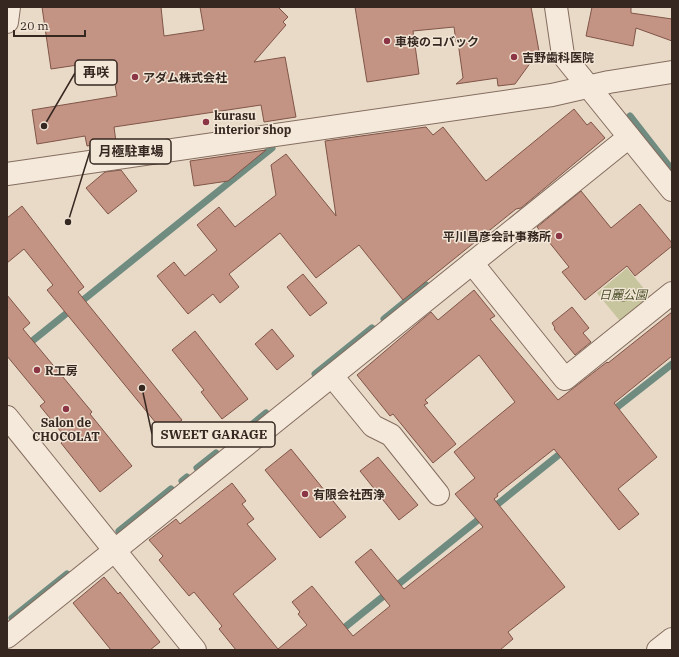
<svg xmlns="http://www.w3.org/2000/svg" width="679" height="657" font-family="'IBM Plex Serif','Noto Sans JP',serif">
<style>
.green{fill:#c7c59d}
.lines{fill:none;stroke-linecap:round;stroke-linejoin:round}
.stream{stroke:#708c80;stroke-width:7}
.building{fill:#c39383;stroke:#805548}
.minor-casing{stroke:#846d5f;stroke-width:24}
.minor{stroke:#f5e9db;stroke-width:22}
.tree{fill:#938e71}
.poi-dot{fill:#8c3645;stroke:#f2e6d7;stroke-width:1.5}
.labels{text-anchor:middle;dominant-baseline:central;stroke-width:3;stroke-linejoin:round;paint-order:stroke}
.poi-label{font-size:12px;font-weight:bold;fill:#362821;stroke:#f2e6d7;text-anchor:start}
.park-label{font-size:12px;font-style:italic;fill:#4c502a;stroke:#f2e6d7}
.leader{fill:none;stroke:#362821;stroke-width:1.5}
.callout-dot{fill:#362821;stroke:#f2e6d7;stroke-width:1.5}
.callout{fill:#f2e6d7;stroke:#362821;stroke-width:1.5}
.callout-label{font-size:13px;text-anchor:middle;font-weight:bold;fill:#362821}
</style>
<rect width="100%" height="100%" fill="#e9dac8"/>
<path class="green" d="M627,268L650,296L620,321L597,293Z"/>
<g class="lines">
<g class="stream">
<path d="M630,116L672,170"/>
<path d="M384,319L426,285"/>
<path d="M26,346L272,148"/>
<path d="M315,374L372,328"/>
<path d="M611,412L672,364"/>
<path d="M239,435L266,413"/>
<path d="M197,468L216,453"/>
<path d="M182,481L187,477"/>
<path d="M119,531L171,489"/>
<path d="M12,618L67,574"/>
<path d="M339,632L566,449"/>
</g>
</g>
<g class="building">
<path d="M42,7H161L164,36L204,30L200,7H278L288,17L283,22L286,25L254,62L285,57L296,117L264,122L261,105L114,127L116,142L87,146L85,136L37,144L32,110L117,96L111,60L51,69Z"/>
<path d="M355,7H531L539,51L515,84L498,86L497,78L456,84L463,78L458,42H456L454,27L413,31L419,74L367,82Z"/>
<path d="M592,7H631V13L672,19V41L636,28L633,46L586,36Z"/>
<path d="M574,109L587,125L591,122L605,138L521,208L516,209L403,300L359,245L316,278L280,233L229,274L239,287L220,303L213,294L188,314L157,276L174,262L185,276L217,250L197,225L219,207L235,227L276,195L271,165L286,154L336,216L325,141L426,127L433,135L443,127L486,181Z"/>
<path d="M266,150L228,181L194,186L190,161Z"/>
<path d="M121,170L137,191L108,214L86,188L105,172Z"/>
<path d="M581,191L611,228L640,204L672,243V246L635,276L627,266L585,300L562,272L569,267L537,227Z"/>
<path d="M22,206L84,287L78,292L182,420L165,434L47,290L53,285L24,249L7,263V218Z"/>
<path d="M303,274L327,303L310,316L287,287Z"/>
<path d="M474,290L495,316L490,319L558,400L607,362L608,363L672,312V356L614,403L657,457L618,489L639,514L619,530L554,449L497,494L498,496L494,499L565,587L508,632L513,639L500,650H236L219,629L222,626L194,592L189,596L159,560L163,556L149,540L176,519L180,524L232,483L246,501L242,504L254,519L247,524L276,559L233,594L278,649L307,625L298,614L300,612L292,602L312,586L353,636L390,606L355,562L371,549L404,589L483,527L455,494L475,478L454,452L515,402L479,355L425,400L428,403L424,405L456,444L433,463L393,414L390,416L357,375L431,312L438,320Z"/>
<path d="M7,295L30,323L23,329L92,412L90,414L132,466L100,492L61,443L66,438L40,406L45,402L7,356Z"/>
<path d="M572,307L589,328L583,333L591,342L575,355L554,329L555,328L552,323Z"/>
<path d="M272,329L294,356L277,370L255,344Z"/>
<path d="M195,331L248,399L222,419L201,392L204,390L172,350Z"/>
<path d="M291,449L346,517L320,538L265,470Z"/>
<path d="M378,457L418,505L399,520L360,471Z"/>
<path d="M104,577L118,594L120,592L160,642L150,650H111L73,603Z"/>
</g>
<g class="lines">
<g class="minor-casing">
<g id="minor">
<path d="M556,7L563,55L672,190"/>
<path d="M7,22L9,7"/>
<path d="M7,174L552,95L609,82L672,72"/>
<path d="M472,263L565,379L672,293"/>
<path d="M332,376L373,426L391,435L438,494"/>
<path d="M7,417L195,650"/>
<path d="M7,637L629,137"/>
<path d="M658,650L672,639"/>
</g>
</g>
<use href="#minor" class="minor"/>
</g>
<circle class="tree" cx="623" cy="296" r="6"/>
<g class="poi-dot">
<circle cx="387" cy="41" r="4"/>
<circle cx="514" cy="57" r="4"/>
<circle cx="135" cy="77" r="4"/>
<circle cx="206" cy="122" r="4"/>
<circle cx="559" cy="236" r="4"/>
<circle cx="37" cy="370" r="4"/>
<circle cx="66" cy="409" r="4"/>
<circle cx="305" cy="494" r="4"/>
</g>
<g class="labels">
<g class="poi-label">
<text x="395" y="41">車検のコバック</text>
<text x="522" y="57">吉野歯科医院</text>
<text x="143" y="77">アダム株式会社</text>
<text x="214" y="115">kurasu<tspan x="214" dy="14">interior shop</tspan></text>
<text x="551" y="236" text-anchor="end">平川昌彦会計事務所</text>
<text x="45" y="370">R工房</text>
<text x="66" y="422" text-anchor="middle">Salon de<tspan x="66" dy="14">CHOCOLAT</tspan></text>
<text x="313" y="494">有限会社西浄</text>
</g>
<g class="park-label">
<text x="623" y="294">日麗公園</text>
</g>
</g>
<path class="leader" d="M44 126L75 73M68 222L90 151M142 388L152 434"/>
<g class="callout-dot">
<circle cx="44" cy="126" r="4"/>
<circle cx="68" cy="222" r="4"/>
<circle cx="142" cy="388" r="4"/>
</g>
<g class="callout">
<rect x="75" y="60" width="42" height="25" rx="4"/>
<rect x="90" y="139" width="81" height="25" rx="4"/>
<rect x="152" y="422" width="123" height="25" rx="4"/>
</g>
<g class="callout-label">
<text x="96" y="77">再咲</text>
<text x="131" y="156">月極駐車場</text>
<text x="214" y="439">SWEET GARAGE</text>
</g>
<rect width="679" height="657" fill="none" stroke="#362821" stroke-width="16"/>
<path d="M14 30v6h71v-6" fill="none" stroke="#362821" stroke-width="2"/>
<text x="20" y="30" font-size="12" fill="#362821" stroke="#f2e6d7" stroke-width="3" paint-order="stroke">20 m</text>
</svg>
